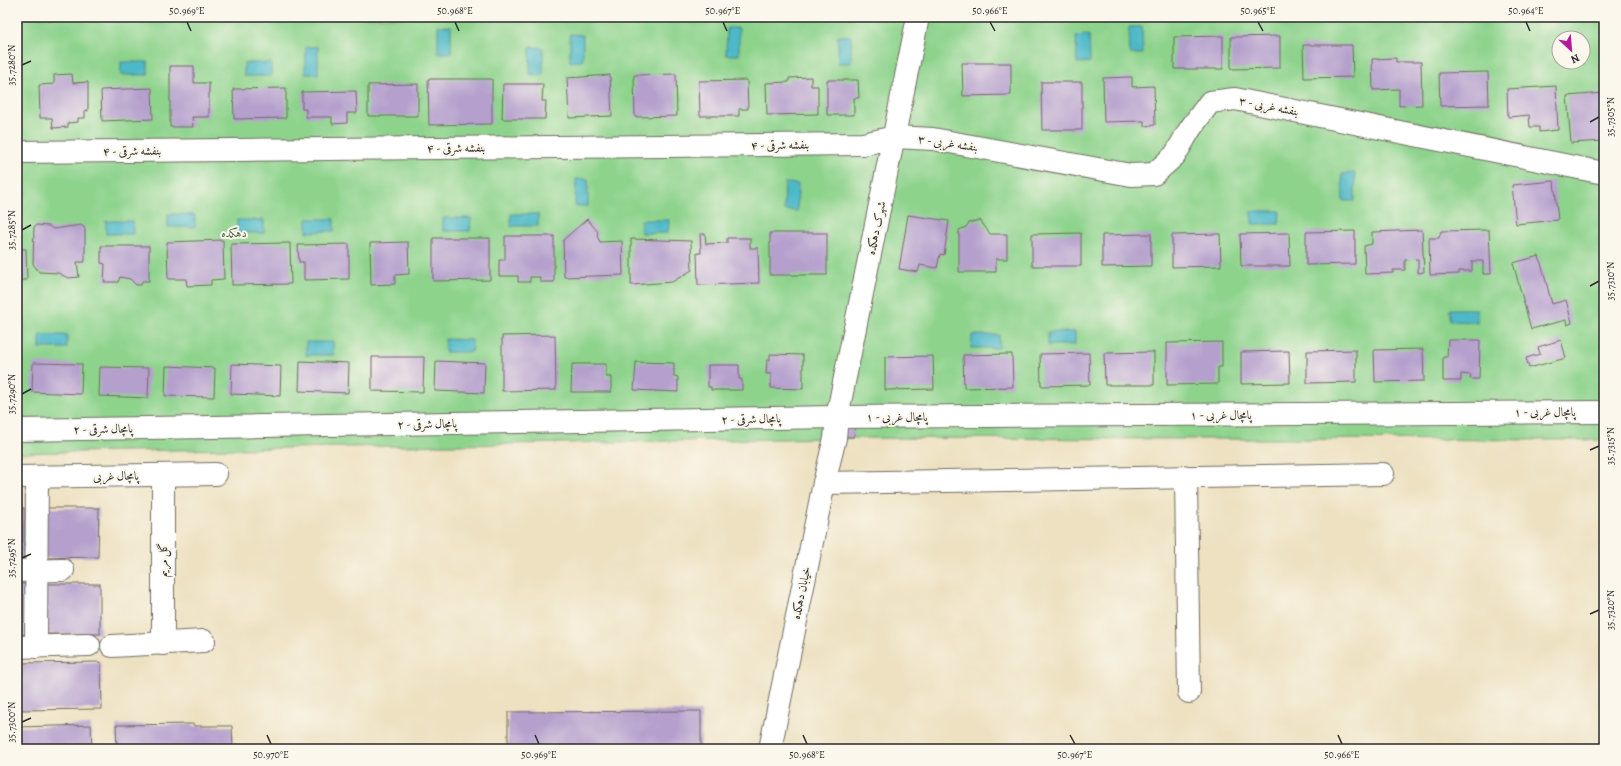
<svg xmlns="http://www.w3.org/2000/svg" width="1621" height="766" font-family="Alegreya,Amiri,serif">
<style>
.green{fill:#8dd38c;stroke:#5c7f5c;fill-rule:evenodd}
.water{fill:#4db9c8;stroke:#3c727a}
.building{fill:#b5a0cd}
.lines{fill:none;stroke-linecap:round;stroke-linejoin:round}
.minor-casing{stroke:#6f6b60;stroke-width:24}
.minor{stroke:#fff;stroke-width:22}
.ticks{fill:none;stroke:#2b2b2b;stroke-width:1.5}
.labels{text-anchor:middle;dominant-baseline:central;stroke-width:4;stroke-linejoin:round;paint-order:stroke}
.street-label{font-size:12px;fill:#2b2b2b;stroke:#fbf7ec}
.park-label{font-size:12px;fill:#485d48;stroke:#fbf7ec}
.neatline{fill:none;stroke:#2b2b2b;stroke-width:1.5}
.ticks-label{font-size:10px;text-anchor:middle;fill:#2b2b2b}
</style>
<rect width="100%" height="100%" fill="#fbf7ec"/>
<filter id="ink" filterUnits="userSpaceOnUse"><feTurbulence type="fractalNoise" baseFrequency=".025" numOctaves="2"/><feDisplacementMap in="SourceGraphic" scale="8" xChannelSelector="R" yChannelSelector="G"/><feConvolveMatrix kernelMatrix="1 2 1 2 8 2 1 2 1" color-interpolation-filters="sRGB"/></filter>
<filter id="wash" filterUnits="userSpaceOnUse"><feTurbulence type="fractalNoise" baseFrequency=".012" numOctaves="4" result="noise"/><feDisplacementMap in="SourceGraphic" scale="16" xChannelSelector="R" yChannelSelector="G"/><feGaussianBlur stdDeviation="0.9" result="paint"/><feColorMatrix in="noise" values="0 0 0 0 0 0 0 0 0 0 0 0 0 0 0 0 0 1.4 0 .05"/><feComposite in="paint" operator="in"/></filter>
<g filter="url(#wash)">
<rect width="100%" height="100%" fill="#ede1c1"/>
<path class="green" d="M17,17H1604V440L835,438L17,453ZM1559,38H1583V62H1559Z"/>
<g class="water">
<rect x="438" y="26" width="13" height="27"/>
<path d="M1129,27H1142L1143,54H1130Z"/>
<path d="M727,28H739V55H726Z"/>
<path d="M570,34L583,35V61L570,62Z"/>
<path d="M1089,35L1090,62L1077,63L1076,36Z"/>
<rect x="838" y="36" width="13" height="27"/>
<path d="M306,47H318V74H305Z"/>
<path d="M530,47L543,48V75L530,74Z"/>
<rect x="121" y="62" width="27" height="13"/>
<rect x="244" y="63" width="27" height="13"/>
<path d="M1355,173V201H1343L1342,174Z"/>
<path d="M576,179H588V206H575Z"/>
<path d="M785,183L798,184L797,211L784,210Z"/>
<path d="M1252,211H1280L1279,224H1252Z"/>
<path d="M168,214L195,215V227H168Z"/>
<rect x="511" y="214" width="27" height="12"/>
<path d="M443,218H471L470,231H443Z"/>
<path d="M307,219H334V231L307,232Z"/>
<rect x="237" y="220" width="27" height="13"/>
<path d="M641,220H669L668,233H641Z"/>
<rect x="106" y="221" width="27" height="13"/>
<path d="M1450,309H1477V322L1450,321Z"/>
<rect x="1048" y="332" width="27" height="13"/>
<rect x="40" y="335" width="27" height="13"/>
<path d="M972,335H999V348H971Z"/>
<path d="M445,339L472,340V352H445Z"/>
<rect x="306" y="342" width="27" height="13"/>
</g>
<g id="blocks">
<g class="building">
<path d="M1223,36V69H1174V37Z"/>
<path d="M1280,36V68L1231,69V37Z"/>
<path d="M1303,45H1352L1353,77L1304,78Z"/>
<path d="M1396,58V62H1421L1422,105L1399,106V89L1373,90L1372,59Z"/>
<path d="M962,63H1011V95L963,96Z"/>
<path d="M170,66H194V83H209V117H192L193,127H170Z"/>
<path d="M1488,72L1489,105L1440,106L1439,73Z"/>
<path d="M72,74L73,83L88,82V111L85,110V118H78V122L68,123V127L53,128L52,118H40L39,85L54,84V75Z"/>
<path d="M676,74L677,116L635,117L634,75Z"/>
<path d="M610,75L612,116L569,118L567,78Z"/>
<path d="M811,77V86H818V114L767,115L766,83L789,82V78Z"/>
<path d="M1132,77V87L1154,86L1155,125L1144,126V121L1104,122L1103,78Z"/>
<path d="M428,79H492V124L429,125Z"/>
<path d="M747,80L748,109H739V116H700L699,81Z"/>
<path d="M827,80H858L859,98H854V115H827Z"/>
<path d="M1041,82H1082V130H1042Z"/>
<path d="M418,84V116H368V85Z"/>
<path d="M503,84H543L542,101H546L545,119H502Z"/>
<path d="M1556,86L1558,130L1539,132V127H1530L1529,115L1508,117L1507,89Z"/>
<path d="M152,88L153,119L102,121L101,90Z"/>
<path d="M286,88V118L234,119L233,89Z"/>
<path d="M356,91L357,113H347V123L332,124V117H306V109H302V92Z"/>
<path d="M1604,93V141L1571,143L1567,96Z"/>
<path d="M1554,181L1558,220L1516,224L1512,185Z"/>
<path d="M908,215L949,221L944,255L940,254L937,268L920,265L918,272L899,269Z"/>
<path d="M587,219L598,232L597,236L600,242L622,241L623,275L564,277L563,240Z"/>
<path d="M980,220L990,234H1007V259H996V272H959V230L966,227L969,223Z"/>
<path d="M36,225L49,226L53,229L81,225L85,228V262H77L79,277L68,278L58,273L39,272L33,264L34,227Z"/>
<path d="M1422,230L1424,272L1418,273V259L1405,260V270H1393V273L1365,274L1364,246L1372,244V232Z"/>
<path d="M1489,230L1491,274H1483V261H1472V271H1459V274L1430,275L1429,238H1439L1441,231Z"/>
<path d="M1355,231V264L1306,265V232Z"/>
<rect x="770" y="233" width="57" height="42"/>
<path d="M1081,233V266H1032V234Z"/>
<path d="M1289,233L1290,266H1241L1240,234Z"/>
<path d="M700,234H705L706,244L727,243V238H750V248H758L759,283L698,285L697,253H701Z"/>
<path d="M1151,234V266L1102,267V235Z"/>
<path d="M1220,234L1221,266L1172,267V235Z"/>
<path d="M505,236H554V282H540V277H530V282H518V276H499V260H505Z"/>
<path d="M433,238H490V280L433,281Z"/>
<path d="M631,239L691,241L692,270L672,282L631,285Z"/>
<path d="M223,240L224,279L211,280V285L187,286L186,279H168L167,242Z"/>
<path d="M408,242L409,274L395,275V284L371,285L370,243Z"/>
<path d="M290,243L291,284L232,285L231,244Z"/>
<path d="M349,244V279L304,280V262H299L298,245Z"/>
<path d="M101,246H149V281H142L141,285H136L130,279L120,277L118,282H104L105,264L101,263Z"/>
<path d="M17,249H26L27,280H17Z"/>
<path d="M1539,256L1552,304L1566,300L1572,323L1567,325L1566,320L1531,329L1513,263Z"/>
<path d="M555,335L556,390L502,391V336Z"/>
<path d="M1448,340H1480L1479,379H1470L1471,375L1461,374V381H1443V357H1447Z"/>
<path d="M1561,340L1566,358L1529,368L1526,358L1540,354L1538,347Z"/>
<path d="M1222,342V367H1218V384L1167,385V343Z"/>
<path d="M1423,349L1424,381L1375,382L1374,350Z"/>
<path d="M1356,350V382L1307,383V351Z"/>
<path d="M1289,351L1290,383L1241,384V352Z"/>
<path d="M1154,352V385H1105L1104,353Z"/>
<path d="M1089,353L1090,385L1041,386L1040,354Z"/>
<path d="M770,354L803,355V389L771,388V374H766L767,360H770Z"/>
<path d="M1012,354L1013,387L964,388L963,355Z"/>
<path d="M933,356L934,389L885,390V357Z"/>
<path d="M372,357H424L423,392L372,391Z"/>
<path d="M300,361L349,363L348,393L299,391Z"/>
<path d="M436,361L485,363L484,393L435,391Z"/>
<path d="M636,362L674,363V376L678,377V392L634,390Z"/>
<path d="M33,363L82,364L81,394L32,392Z"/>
<path d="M232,364L281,366L280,396L231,394Z"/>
<path d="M572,364H606V377H611V392H571Z"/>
<path d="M708,365H739V379H742V390H711V387H708Z"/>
<path d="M166,366L215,368L214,397L165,396Z"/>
<path d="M100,367L149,368L148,398L99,396Z"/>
<path d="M839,421H855L854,437H839Z"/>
<rect x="17" y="508" width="7" height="50"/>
<path d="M43,508H99L98,557L43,558Z"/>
<rect x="17" y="584" width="9" height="50"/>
<rect x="45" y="584" width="55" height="50"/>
<path d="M101,662L102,709L17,710V663Z"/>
<path d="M701,711V749H508V712Z"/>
<path d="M193,724L194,726H232L233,749H117L116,725Z"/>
<path d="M91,725L92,749H17V727Z"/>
</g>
</g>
</g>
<g filter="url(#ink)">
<use href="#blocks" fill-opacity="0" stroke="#6f6b60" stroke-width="1"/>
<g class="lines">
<g class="minor-casing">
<g id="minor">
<path d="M17,152L863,144L895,137L933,139L1131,175L1154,174L1175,155L1190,129L1210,102L1235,99L1604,173"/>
<path d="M17,430L837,417L1604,412"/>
<path d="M17,477L216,474"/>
<path d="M1186,477L1189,692"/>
<path d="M824,483L1383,474"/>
<path d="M17,571L63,570"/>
<path d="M163,644V475"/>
<path d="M112,646L204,641"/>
<path d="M17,647L89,645"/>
<path d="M36,647L37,477"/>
<path d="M770,749L824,483L835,438L837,417L918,17"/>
</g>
</g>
<use href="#minor" class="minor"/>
</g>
</g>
<path class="ticks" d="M187,22L191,31M455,22L459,31M723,22L727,31M990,22L995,31M1258,22L1263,31M1526,22L1530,31M22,65L31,61M1590,122L1599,117M22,230L31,225M1590,286L1599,281M22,394L31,389M1590,450L1599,446M22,558L31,554M1590,614L1599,610M22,722L31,718M267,735L271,744M535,735L539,744M803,735L807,744M1070,735L1075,744M1338,735L1342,744"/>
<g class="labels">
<g class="street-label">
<text transform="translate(1269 106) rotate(11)">بنفشه غربی - ۳</text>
<text transform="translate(948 143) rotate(8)">بنفشه غربی - ۳</text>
<text transform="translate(780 145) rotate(-1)">بنفشه شرقی - ۴</text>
<text transform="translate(456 148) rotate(-1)">بنفشه شرقی - ۴</text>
<text transform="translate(132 151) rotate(-1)">بنفشه شرقی - ۴</text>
<text transform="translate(876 228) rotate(-78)">شهرک دهکده</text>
<text x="1545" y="412">پامچال غربی - ۱</text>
<text x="1221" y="415">پامچال غربی - ۱</text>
<text x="897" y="417">پامچال غربی - ۱</text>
<text transform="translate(751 419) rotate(-1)">پامچال شرقی - ۲</text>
<text transform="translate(427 424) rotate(-1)">پامچال شرقی - ۲</text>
<text transform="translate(103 429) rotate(-1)">پامچال شرقی - ۲</text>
<text transform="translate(116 476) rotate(-1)">پامچال غربی</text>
<text transform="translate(163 560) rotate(-90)">گل مریم</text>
<text transform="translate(801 593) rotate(-78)">خیابان دهکده</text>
</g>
<g class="park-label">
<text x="234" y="233">دهکده</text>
</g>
</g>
<rect width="1621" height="766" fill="none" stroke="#fbf7ec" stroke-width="44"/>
<g transform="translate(1571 50) rotate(154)"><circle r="19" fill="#fbf7ec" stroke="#a8a59f"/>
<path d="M0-3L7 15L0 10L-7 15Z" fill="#b5179e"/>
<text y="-6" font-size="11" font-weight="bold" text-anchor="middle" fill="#2b2b2b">N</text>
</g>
<rect x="22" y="22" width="1577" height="722" class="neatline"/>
<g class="ticks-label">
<text x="187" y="14">50.969°E</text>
<text x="455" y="14">50.968°E</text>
<text x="723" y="14">50.967°E</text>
<text x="990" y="14">50.966°E</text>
<text x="1258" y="14">50.965°E</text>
<text x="1526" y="14">50.964°E</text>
<text transform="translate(11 65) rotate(-90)" y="4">35.7280°N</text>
<text transform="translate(1610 117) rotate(-90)" y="4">35.7305°N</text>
<text transform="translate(11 230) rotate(-90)" y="4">35.7285°N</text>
<text transform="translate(1610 281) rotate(-90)" y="4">35.7310°N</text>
<text transform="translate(11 394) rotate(-90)" y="4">35.7290°N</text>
<text transform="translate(1610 446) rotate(-90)" y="4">35.7315°N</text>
<text transform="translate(11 558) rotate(-90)" y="4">35.7295°N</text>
<text transform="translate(1610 610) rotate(-90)" y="4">35.7320°N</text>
<text transform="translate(11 722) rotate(-90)" y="4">35.7300°N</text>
<text x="271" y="758">50.970°E</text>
<text x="539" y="758">50.969°E</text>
<text x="807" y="758">50.968°E</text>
<text x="1075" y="758">50.967°E</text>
<text x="1342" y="758">50.966°E</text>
</g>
</svg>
